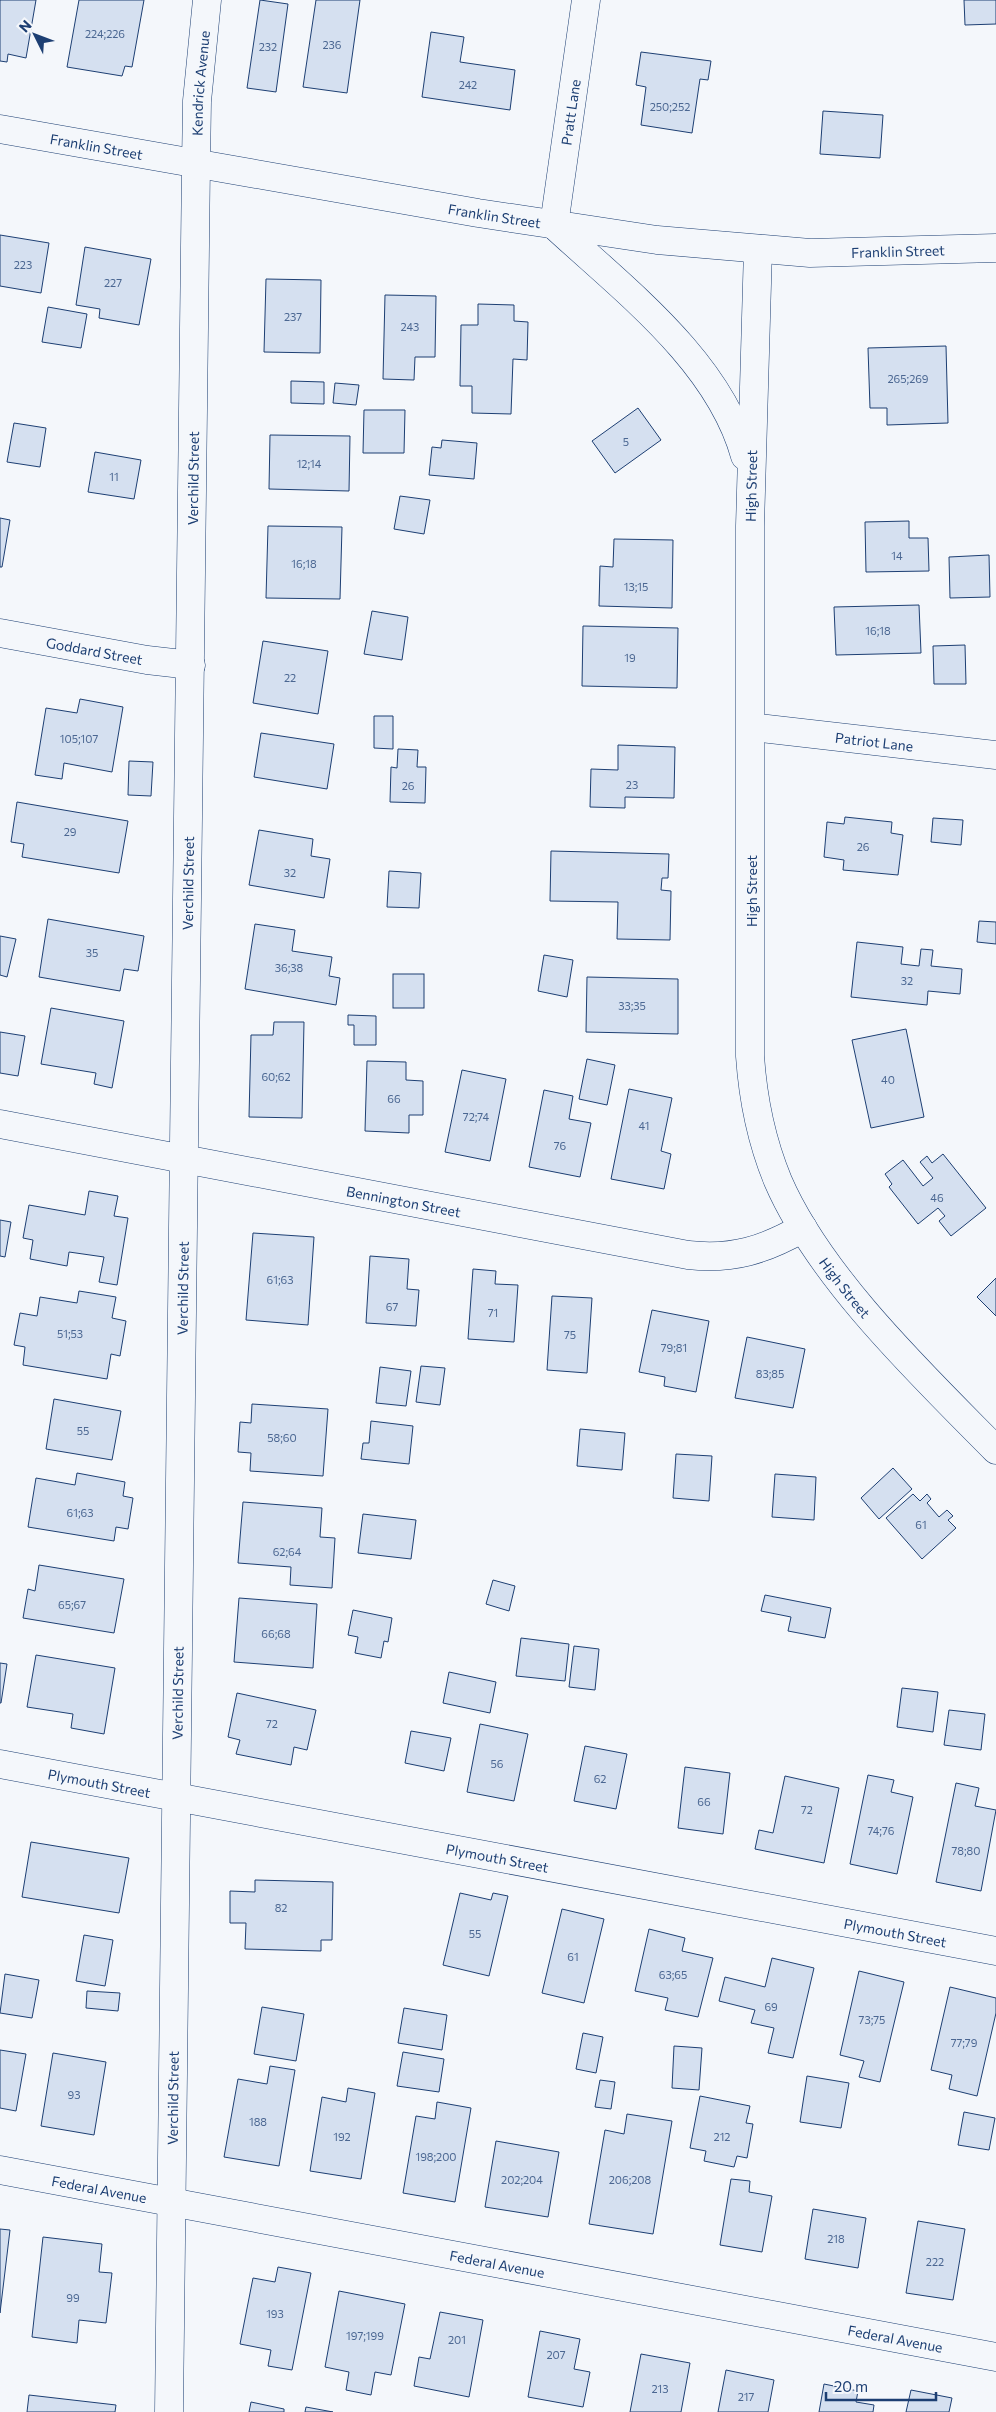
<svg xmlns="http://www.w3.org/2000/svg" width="996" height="2412" font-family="Commissioner,sans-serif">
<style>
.building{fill:#d5e0f0;stroke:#1d3f73}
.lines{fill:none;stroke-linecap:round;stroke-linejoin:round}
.street-casing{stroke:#1d3f73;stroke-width:29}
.secondary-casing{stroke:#1d3f73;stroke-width:29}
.street{stroke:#f4f7fb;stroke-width:28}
.secondary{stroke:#f4f7fb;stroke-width:28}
.labels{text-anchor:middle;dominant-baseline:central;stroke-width:4;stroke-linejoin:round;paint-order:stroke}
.number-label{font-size:11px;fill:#4b6792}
.street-label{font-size:14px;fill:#1d3f73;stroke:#f4f7fb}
</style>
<rect width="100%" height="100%" fill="#f4f7fb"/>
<g class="building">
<path d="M0,0H36L26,58L8,54L7,62L0,61Z"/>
<path d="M79,0H144L132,67L125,66L122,76L67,67Z"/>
<path d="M260,0L288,4L276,92L247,88Z"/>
<path d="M316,0H360L347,93L303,87Z"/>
<path d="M964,0H996V24L965,25Z"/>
<path d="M431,32L464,37L460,62L515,70L510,110L422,97Z"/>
<path d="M641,52L711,61L708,80L700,79L692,133L641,125L646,87L636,85Z"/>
<path d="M823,111L883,115L880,158L820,154Z"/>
<path d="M0,235L49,243L41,293L0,286Z"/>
<path d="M85,247L151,259L139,325L99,318L100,309L76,305Z"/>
<path d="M266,279L321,280L320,353L264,352Z"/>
<path d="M385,295L436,296L435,357H415L414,380L383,379Z"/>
<path d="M478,304L514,305V321L528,322L527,360L513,359L511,414L472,413V386H460L461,325H478Z"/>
<path d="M48,307L87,314L81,348L42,342Z"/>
<path d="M946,346L948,423L887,425V408H870L868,348Z"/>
<path d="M291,381L324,382V404L291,403Z"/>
<path d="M335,383L359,385L356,405L333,403Z"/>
<path d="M638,408L661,440L615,473L592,441Z"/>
<path d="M364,410H405L404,453H363Z"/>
<path d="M14,423L46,428L40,467L7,462Z"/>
<path d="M270,435L350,436L349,491L269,489Z"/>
<path d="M442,440L477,443L474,479L429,475L432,447L441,448Z"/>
<path d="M95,452L141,460L134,499L88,492Z"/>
<path d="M400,496L430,500L424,534L394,529Z"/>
<path d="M0,518L10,520L2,567H0Z"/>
<path d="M909,521V538H928L929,571L866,572L865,522Z"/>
<path d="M268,526L342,527L340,599L266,598Z"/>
<path d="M614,539L673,540L672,608L599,606L600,566L613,567Z"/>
<path d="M989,555L990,597L950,598L949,557Z"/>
<path d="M919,605L921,653L836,655L834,607Z"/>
<path d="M372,611L408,617L402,660L364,654Z"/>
<path d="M583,626L678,628L677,688L582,686Z"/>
<path d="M263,641L328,651L318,714L253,703Z"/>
<path d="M965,645L966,684H934L933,646Z"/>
<path d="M80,699L123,707L112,772L64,763L62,779L35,775L46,708L77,713Z"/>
<path d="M374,716H393V749L374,748Z"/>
<path d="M261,733L334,744L327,789L254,777Z"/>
<path d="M618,745L675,747L674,798L625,797V808L590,807L591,769L618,770Z"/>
<path d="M398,749L418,750L417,767H426L425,803L390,802L391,767L397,768Z"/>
<path d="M129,761L153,762L151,796L128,795Z"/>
<path d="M17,802L128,821L119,873L22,857L24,844L11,842Z"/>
<path d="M845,817L892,822L891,833L903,835L898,875L843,870L844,860L824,857L827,822L844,824Z"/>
<path d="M933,818L963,820L961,845L931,842Z"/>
<path d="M259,830L313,839L311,856L330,859L324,898L249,885Z"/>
<path d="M551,851L669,854L668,878H662L661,890L671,891L670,940L617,939L618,902L550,901Z"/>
<path d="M389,871L421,873L419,908L387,907Z"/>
<path d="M48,919L144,936L138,971L124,969L120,991L39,977Z"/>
<path d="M979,921L996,922V944L977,942Z"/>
<path d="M255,924L295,930L292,951L332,957L329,976L340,978L336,1005L245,989Z"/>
<path d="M0,936L16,939L7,977L0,975Z"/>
<path d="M857,942L903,947L901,964L919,966L921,949L933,950L931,966L962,969L960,994L928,991L927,1005L851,997Z"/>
<path d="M544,955L573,960L567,997L538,991Z"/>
<rect x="393" y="974" width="31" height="34"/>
<path d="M587,977L678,979V1034L586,1032Z"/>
<path d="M51,1008L124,1021L112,1088L94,1084L96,1073L41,1064Z"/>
<path d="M348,1015L376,1016V1045H354V1025H348Z"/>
<path d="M274,1022H304L302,1118L249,1117L251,1035H273Z"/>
<path d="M906,1029L924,1117L871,1128L852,1040Z"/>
<path d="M0,1032L25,1036L18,1076L0,1073Z"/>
<path d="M587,1059L615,1065L607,1105L579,1099Z"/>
<path d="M367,1061L406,1062V1080L423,1081V1115H409V1133L365,1131Z"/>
<path d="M462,1070L506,1079L490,1161L445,1152Z"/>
<path d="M629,1089L672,1098L661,1151L671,1154L664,1189L611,1179Z"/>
<path d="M544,1090L573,1096L569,1119L591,1123L580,1177L529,1167Z"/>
<path d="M943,1154L986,1208L951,1236L939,1221L945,1216L938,1208L918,1224L889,1187L892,1184L885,1174L903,1160L923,1186L933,1178L920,1162L927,1156L932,1163Z"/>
<path d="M89,1191L118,1196L114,1216L128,1218L117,1285L99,1282L104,1257L69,1252L67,1266L30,1259L33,1240L23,1238L29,1205L85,1215Z"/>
<path d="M0,1220L11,1222L5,1257L0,1256Z"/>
<path d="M253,1233L314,1237L308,1325L246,1320Z"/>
<path d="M370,1256L409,1259L407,1289L419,1290L416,1326L366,1323Z"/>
<path d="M473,1269L496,1271L495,1284L518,1285L514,1342L468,1339Z"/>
<path d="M996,1278V1316L977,1297Z"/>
<path d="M79,1291L116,1297L112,1318L126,1321L120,1356L111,1354L107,1379L23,1365L25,1347L14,1345L20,1313L37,1316L40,1297L77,1303Z"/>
<path d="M552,1296L592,1298L587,1373L547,1370Z"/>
<path d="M652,1310L709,1321L696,1392L664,1386L665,1377L639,1372Z"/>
<path d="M747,1337L805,1349L793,1408L735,1398Z"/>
<path d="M421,1366L445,1368L440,1405L416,1402Z"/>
<path d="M380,1367L411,1371L406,1406L376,1403Z"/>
<path d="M54,1399L121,1411L112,1460L46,1449Z"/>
<path d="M252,1404L328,1409L323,1476L250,1471L251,1453L238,1452L240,1422L251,1423Z"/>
<path d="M371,1421L413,1426L409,1464L361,1459L363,1443H369Z"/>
<path d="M580,1429L625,1433L622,1470L577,1466Z"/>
<path d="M676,1454L712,1456L709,1501L673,1498Z"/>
<path d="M893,1468L912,1489L879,1519L861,1498Z"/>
<path d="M77,1473L125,1482L123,1496L133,1498L128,1529L116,1527L114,1541L28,1527L36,1478L75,1485Z"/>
<path d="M775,1474L816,1477L814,1520L772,1517Z"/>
<path d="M913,1494L920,1501L927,1494L931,1499L927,1503L939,1517L947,1510L953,1516L948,1520L956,1528L922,1559L886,1518Z"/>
<path d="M243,1502L322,1508L320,1537L335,1538L332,1588L290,1585L291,1567L238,1563Z"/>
<path d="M363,1514L416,1520L411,1559L358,1553Z"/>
<path d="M39,1565L124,1579L114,1633L23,1618L28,1589L35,1591Z"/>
<path d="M493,1580L515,1586L509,1611L486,1604Z"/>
<path d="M765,1595L831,1608L825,1638L788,1631L791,1617L761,1611Z"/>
<path d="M239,1598L317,1604L313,1668L234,1662Z"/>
<path d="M353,1610L392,1618L388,1642L384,1641L381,1658L355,1653L358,1637L348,1635Z"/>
<path d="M521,1638L569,1644L565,1681L516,1676Z"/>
<path d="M574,1646L599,1649L595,1690L569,1687Z"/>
<path d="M36,1655L115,1668L104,1734L71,1728L73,1714L27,1707Z"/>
<path d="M0,1663L7,1664L1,1703H0Z"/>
<path d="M449,1672L496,1682L490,1713L443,1703Z"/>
<path d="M902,1688L938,1692L933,1732L897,1727Z"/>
<path d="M237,1693L316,1710L307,1750L294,1747L291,1765L236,1754L240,1740L228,1737Z"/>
<path d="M949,1710L985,1714L981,1750L944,1745Z"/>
<path d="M480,1724L528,1734L514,1801L467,1792Z"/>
<path d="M411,1731L451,1738L444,1771L405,1763Z"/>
<path d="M585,1746L627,1754L616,1809L574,1801Z"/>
<path d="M685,1767L730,1773L723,1834L678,1828Z"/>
<path d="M868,1775L894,1780L891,1792L913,1797L897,1874L850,1864Z"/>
<path d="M785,1776L839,1788L824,1863L755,1849L759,1830L773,1833Z"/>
<path d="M956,1783L979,1788L975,1806L996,1810L981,1891L936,1882Z"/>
<path d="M31,1842L129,1858L119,1913L22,1897Z"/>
<path d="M255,1880L333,1882L332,1940H321V1951L245,1949L246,1923H230V1891L255,1892Z"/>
<path d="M460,1893L491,1900L493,1893L508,1896L489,1976L443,1965Z"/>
<path d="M562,1909L604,1919L584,2003L542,1993Z"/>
<path d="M649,1929L685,1938L682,1951L713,1958L698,2017L665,2010L668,1998L635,1991Z"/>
<path d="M84,1935L113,1940L105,1986L76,1981Z"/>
<path d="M772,1958L814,1968L793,2058L768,2053L774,2028L751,2023L755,2010L719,2001L725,1977L765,1987Z"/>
<path d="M859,1971L904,1982L880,2082L859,2077L864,2061L840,2055Z"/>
<path d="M5,1974L39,1980L32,2018L0,2013Z"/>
<path d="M950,1987L996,1998V2013L977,2096L949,2089L952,2075L931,2070Z"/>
<path d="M87,1991L120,1993L118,2011L86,2008Z"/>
<path d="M262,2007L304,2014L296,2061L254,2054Z"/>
<path d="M404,2008L447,2015L442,2050L398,2043Z"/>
<path d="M583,2033L603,2037L596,2073L576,2069Z"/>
<path d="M674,2046L702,2048L699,2090L672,2088Z"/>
<path d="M0,2050L26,2054L16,2111L0,2108Z"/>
<path d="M403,2052L444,2059L439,2092L397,2086Z"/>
<path d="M53,2053L106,2062L94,2135L41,2126Z"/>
<path d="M270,2066L295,2070L279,2166L224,2157L238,2079L267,2084Z"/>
<path d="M807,2076L849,2083L841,2128L800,2122Z"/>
<path d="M600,2080L615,2082L611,2109L595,2107Z"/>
<path d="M348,2088L375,2093L361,2179L310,2171L322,2097L346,2102Z"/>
<path d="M700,2096L750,2106L746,2123L753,2124L747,2158L737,2156L734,2167L704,2161L706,2151L690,2148Z"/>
<path d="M437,2102L471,2108L455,2202L403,2193L416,2116L435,2119Z"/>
<path d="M964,2112L995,2118L989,2150L958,2145Z"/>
<path d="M627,2114L672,2121L653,2234L589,2224L605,2130L624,2134Z"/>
<path d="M496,2141L559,2152L548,2217L485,2207Z"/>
<path d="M731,2179L750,2181L749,2192L772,2196L762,2252L720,2245Z"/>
<path d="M813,2209L866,2218L858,2268L805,2259Z"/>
<path d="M918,2221L965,2229L953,2300L906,2293Z"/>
<path d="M0,2229L10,2230L0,2313Z"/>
<path d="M43,2237L102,2244L99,2272L112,2273L106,2323L79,2320L77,2343L32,2337Z"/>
<path d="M278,2267L311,2273L292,2370L268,2366L271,2350L240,2344L253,2278L275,2282Z"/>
<path d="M339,2291L405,2304L391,2375L375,2372L371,2395L346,2390L349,2372L325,2367Z"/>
<path d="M440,2312L483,2320L469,2397L414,2386L419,2357L430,2359Z"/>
<path d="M540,2331L580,2339L574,2369L590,2372L583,2407L528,2397Z"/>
<path d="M641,2354L690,2363L681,2412H630Z"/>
<path d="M726,2370L774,2380L768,2412H718Z"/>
<path d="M824,2384L858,2391L856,2402L874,2405L873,2412H819Z"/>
<path d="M911,2390L952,2398L949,2412H906Z"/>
<path d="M29,2395L116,2405L115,2412H27Z"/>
<path d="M251,2402L284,2409V2412H249Z"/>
<path d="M306,2407L333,2412H305Z"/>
</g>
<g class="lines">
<g class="street-casing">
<g id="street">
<path id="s1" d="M554,225L586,0"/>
<path id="s2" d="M0,633L147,660L191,665"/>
<path id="s3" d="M751,727L996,755"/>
<path id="s4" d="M0,1124L688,1255C733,1260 764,1250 803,1228"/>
<path id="s5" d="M0,1764L996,1951"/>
<path id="s6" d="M0,2170L996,2357"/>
<path id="s7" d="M169,2412C176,1663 188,914 196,165"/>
</g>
</g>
<g class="secondary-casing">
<g id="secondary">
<path id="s8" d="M0,129L478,213L657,240L810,253L996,248"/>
<path id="s9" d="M196,165L197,101L207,0"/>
<path d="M554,225C624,290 719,361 745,456"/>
<path id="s10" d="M758,249L750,526V1056C753,1100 761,1140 778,1181C820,1278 922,1375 996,1450"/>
</g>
</g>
<use href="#street" class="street"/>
<use href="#secondary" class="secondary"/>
</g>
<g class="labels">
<g class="number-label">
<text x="105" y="33">224;226</text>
<text x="332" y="44">236</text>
<text x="268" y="46">232</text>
<text x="468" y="84">242</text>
<text x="670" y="106">250;252</text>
<text x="23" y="264">223</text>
<text x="113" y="282">227</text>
<text x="293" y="316">237</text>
<text x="410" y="326">243</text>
<text x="908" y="378">265;269</text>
<text x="626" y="441">5</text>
<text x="309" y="463">12;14</text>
<text x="114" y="476">11</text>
<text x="897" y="555">14</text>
<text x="304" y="563">16;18</text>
<text x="636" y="586">13;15</text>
<text x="878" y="630">16;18</text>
<text x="630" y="657">19</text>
<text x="290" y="677">22</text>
<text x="79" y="738">105;107</text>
<text x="632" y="784">23</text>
<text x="408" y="785">26</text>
<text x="70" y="831">29</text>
<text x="863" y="846">26</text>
<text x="290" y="872">32</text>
<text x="92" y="952">35</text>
<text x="289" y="967">36;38</text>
<text x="907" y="980">32</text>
<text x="632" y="1005">33;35</text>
<text x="276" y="1076">60;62</text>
<text x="888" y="1079">40</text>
<text x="394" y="1098">66</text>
<text x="476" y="1116">72;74</text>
<text x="644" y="1125">41</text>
<text x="560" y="1145">76</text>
<text x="937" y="1197">46</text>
<text x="280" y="1279">61;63</text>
<text x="392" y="1306">67</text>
<text x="493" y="1312">71</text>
<text x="70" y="1333">51;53</text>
<text x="570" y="1334">75</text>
<text x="674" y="1347">79;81</text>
<text x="770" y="1373">83;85</text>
<text x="83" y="1430">55</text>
<text x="282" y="1437">58;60</text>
<text x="80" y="1512">61;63</text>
<text x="921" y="1524">61</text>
<text x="287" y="1551">62;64</text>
<text x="72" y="1604">65;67</text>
<text x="276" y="1633">66;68</text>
<text x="272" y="1723">72</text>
<text x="497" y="1763">56</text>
<text x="600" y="1778">62</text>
<text x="704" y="1801">66</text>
<text x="807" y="1809">72</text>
<text x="881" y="1830">74;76</text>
<text x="966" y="1850">78;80</text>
<text x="281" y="1907">82</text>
<text x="475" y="1933">55</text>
<text x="573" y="1956">61</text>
<text x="673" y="1974">63;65</text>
<text x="771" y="2006">69</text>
<text x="872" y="2019">73;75</text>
<text x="964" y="2042">77;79</text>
<text x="74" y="2094">93</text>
<text x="258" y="2121">188</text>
<text x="342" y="2136">192</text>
<text x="722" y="2136">212</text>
<text x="436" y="2156">198;200</text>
<text x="522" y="2179">202;204</text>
<text x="630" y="2179">206;208</text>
<text x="836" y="2238">218</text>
<text x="935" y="2261">222</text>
<text x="73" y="2297">99</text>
<text x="275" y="2313">193</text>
<text x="365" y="2335">197;199</text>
<text x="457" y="2339">201</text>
<text x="556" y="2354">207</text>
<text x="660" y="2388">213</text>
<text x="746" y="2396">217</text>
</g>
<g class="street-label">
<text stroke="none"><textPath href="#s9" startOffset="82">Kendrick Avenue</textPath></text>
<text stroke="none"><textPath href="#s1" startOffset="114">Pratt Lane</textPath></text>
<text stroke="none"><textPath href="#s8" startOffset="98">Franklin Street</textPath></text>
<text stroke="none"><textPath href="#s8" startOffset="502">Franklin Street</textPath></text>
<text stroke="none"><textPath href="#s8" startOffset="908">Franklin Street</textPath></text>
<text stroke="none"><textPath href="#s7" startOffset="1934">Verchild Street</textPath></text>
<text transform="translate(751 486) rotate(-89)">High Street</text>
<text stroke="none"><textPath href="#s2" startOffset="96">Goddard Street</textPath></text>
<text stroke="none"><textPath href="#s3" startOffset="124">Patriot Lane</textPath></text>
<text stroke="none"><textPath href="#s7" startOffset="1529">Verchild Street</textPath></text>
<text transform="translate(751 891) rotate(-90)">High Street</text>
<text stroke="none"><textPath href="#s4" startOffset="411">Bennington Street</textPath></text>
<text stroke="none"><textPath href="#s10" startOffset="1062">High Street</textPath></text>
<text stroke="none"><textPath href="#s7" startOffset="1124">Verchild Street</textPath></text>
<text stroke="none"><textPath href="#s7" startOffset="719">Verchild Street</textPath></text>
<text stroke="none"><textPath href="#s5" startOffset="101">Plymouth Street</textPath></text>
<text stroke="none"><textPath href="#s5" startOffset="506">Plymouth Street</textPath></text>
<text stroke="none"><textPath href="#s5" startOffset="911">Plymouth Street</textPath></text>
<text stroke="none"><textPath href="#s7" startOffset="314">Verchild Street</textPath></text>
<text stroke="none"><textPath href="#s6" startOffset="101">Federal Avenue</textPath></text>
<text stroke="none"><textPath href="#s6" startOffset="506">Federal Avenue</textPath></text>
<text stroke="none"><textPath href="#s6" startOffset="911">Federal Avenue</textPath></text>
</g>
</g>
<g transform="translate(35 35) rotate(312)" stroke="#f4f7fb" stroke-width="4" paint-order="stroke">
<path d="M0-4L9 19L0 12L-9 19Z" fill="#1d3f73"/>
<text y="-8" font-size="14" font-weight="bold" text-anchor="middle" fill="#1d3f73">N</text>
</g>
<path d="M826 2392v8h110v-8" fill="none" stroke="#1d3f73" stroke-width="2.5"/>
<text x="834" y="2392" font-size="15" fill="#1d3f73" stroke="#f4f7fb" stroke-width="4" paint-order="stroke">20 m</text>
</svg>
